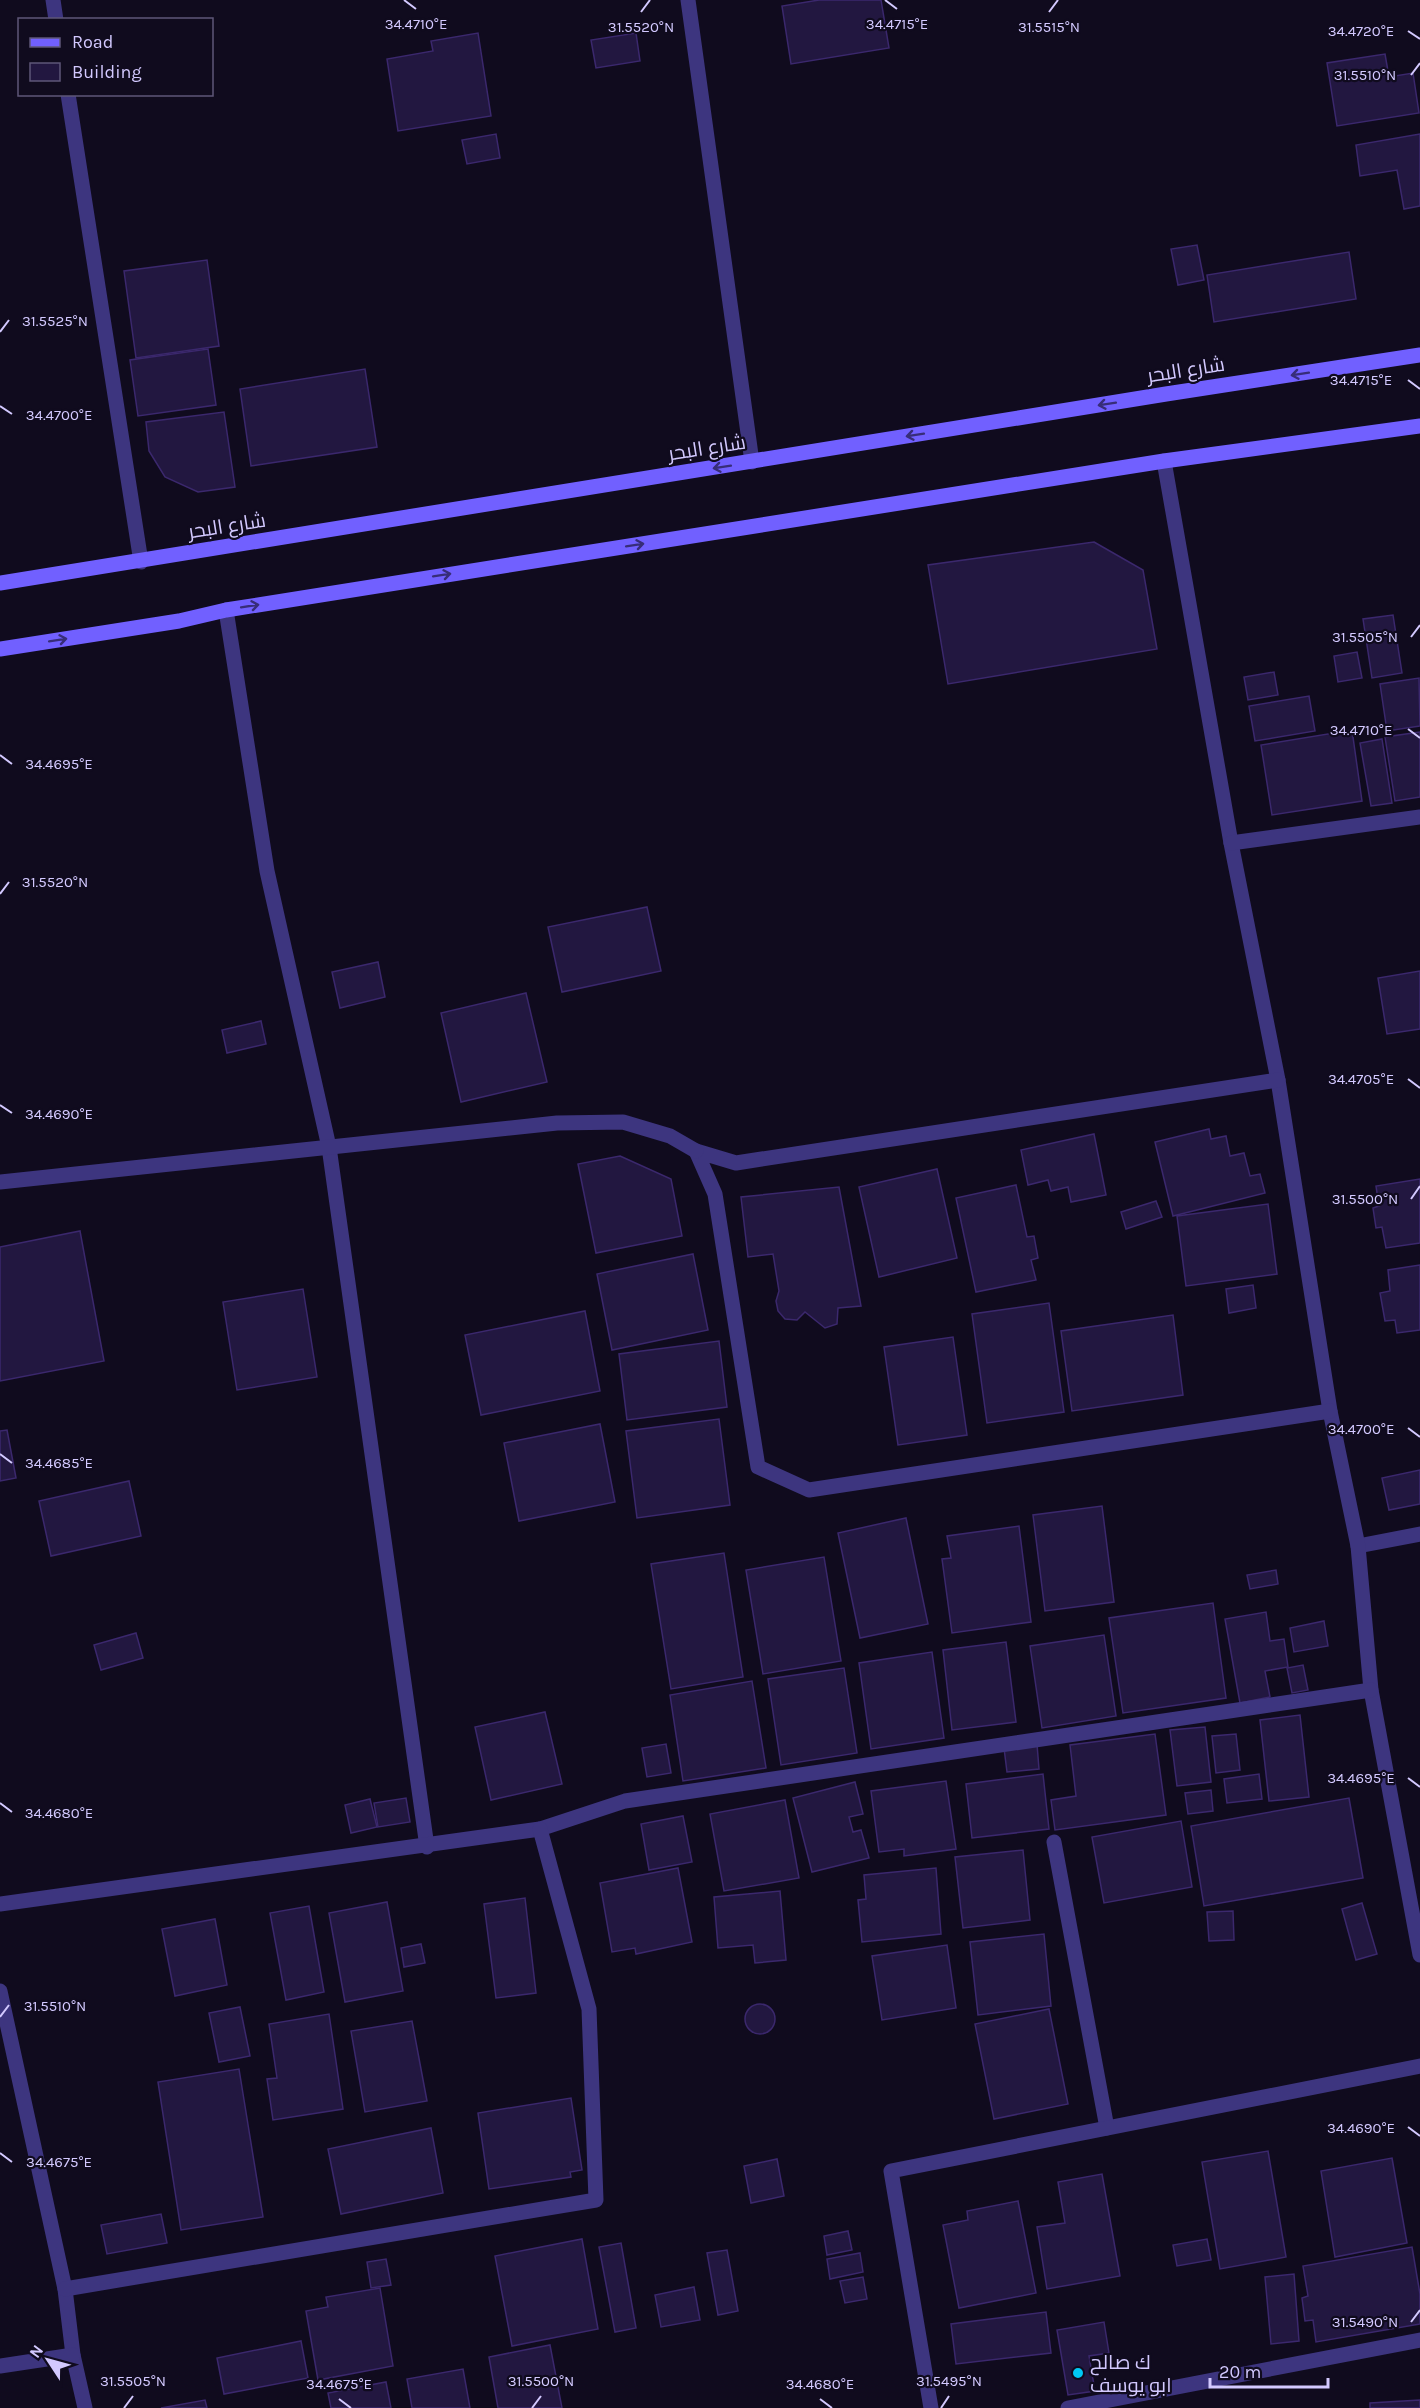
<svg xmlns="http://www.w3.org/2000/svg" width="1420" height="2408" font-family="Karla,Cairo,sans-serif">
<style>
.building{fill:#221740;stroke:#3b286d;stroke-width:1.5}
.lines{fill:none;stroke-linecap:round;stroke-linejoin:round}
.service{stroke:#3d357f;stroke-width:15}
.minor{stroke:#3d357f;stroke-width:15}
.secondary{stroke:#7160ff;stroke-width:15}
.oneway{stroke:#372d78}
.ticks{fill:none;stroke:#d3c9ff;stroke-width:2}
.poi-dot{fill:#00c8f4;stroke:#100b1e;stroke-width:2}
.labels{text-anchor:middle;dominant-baseline:central;stroke-width:4.5;stroke-linejoin:round;paint-order:stroke}
.street-label{font-size:20px;fill:#d3c9ff;stroke:#100b1e}
.poi-label{font-size:20px;fill:#d3c9ff;stroke:#100b1e;text-anchor:start}
.ticks-label{font-size:15px;text-anchor:middle;fill:#d3c9ff;stroke:#100b1e;stroke-width:4.5;stroke-linejoin:round;paint-order:stroke}
</style>
<rect width="100%" height="100%" fill="#100b1e"/>
<g class="building">
<path d="M819,0H881L889,48L791,64L782,6Z"/>
<path d="M478,33L491,116L398,131L387,59L433,51L431,41Z"/>
<path d="M636,33L640,61L596,68L591,40Z"/>
<path d="M1385,54L1389,77L1413,73L1419,113L1337,126L1327,63Z"/>
<path d="M496,134L500,158L467,164L462,140Z"/>
<path d="M1420,134V206L1404,209L1397,170L1360,176L1356,145Z"/>
<path d="M1197,245L1204,280L1178,285L1171,249Z"/>
<path d="M1349,252L1356,299L1214,322L1207,275Z"/>
<path d="M207,260L219,346L136,358L124,271Z"/>
<path d="M208,349L216,405L138,416L130,360Z"/>
<path d="M365,369L377,447L251,466L240,389Z"/>
<path d="M224,412L235,487L198,492L165,477L149,451L146,422Z"/>
<path d="M1094,542L1143,570L1157,649L948,684L928,565Z"/>
<path d="M1393,615L1402,673L1372,678L1363,619Z"/>
<path d="M1357,652L1362,678L1338,682L1334,656Z"/>
<path d="M1274,672L1278,695L1248,700L1244,677Z"/>
<path d="M1419,678L1420,726L1387,731L1380,684Z"/>
<path d="M1309,696L1315,731L1255,741L1249,706Z"/>
<path d="M1352,730L1362,801L1272,815L1261,745Z"/>
<path d="M1420,732V797L1395,801L1385,737Z"/>
<path d="M1382,739L1392,803L1371,806L1360,743Z"/>
<path d="M647,907L661,971L562,992L548,927Z"/>
<path d="M378,962L385,997L340,1008L332,972Z"/>
<path d="M1420,971V1029L1387,1034L1378,978Z"/>
<path d="M526,993L547,1082L461,1102L441,1013Z"/>
<path d="M261,1021L266,1044L227,1053L222,1030Z"/>
<path d="M1209,1129L1211,1139L1226,1136L1230,1156L1244,1153L1250,1176L1260,1174L1265,1193L1173,1216L1155,1142Z"/>
<path d="M1094,1134L1106,1195L1071,1202L1068,1187L1051,1191L1048,1180L1028,1185L1021,1150Z"/>
<path d="M620,1156L671,1179L682,1236L596,1253L578,1164Z"/>
<path d="M937,1169L957,1258L879,1277L859,1187Z"/>
<path d="M1420,1179V1243L1386,1248L1382,1227L1376,1228L1373,1208L1379,1206L1376,1186Z"/>
<path d="M1016,1185L1027,1237L1034,1236L1038,1258L1031,1260L1036,1280L976,1292L956,1198Z"/>
<path d="M839,1187L861,1306L838,1308L837,1324L825,1328L805,1312L797,1320L785,1319L778,1311L776,1301L779,1291L773,1254L748,1257L741,1197Z"/>
<path d="M1156,1201L1162,1217L1126,1229L1121,1212Z"/>
<path d="M1268,1204L1277,1274L1186,1286L1177,1216Z"/>
<path d="M80,1231L104,1361L0,1381V1247Z"/>
<path d="M693,1254L708,1330L612,1350L597,1274Z"/>
<path d="M1420,1265V1330L1397,1333L1395,1320L1385,1321L1380,1293L1390,1291L1388,1270Z"/>
<path d="M1253,1285L1256,1308L1229,1313L1226,1289Z"/>
<path d="M303,1289L317,1377L237,1390L223,1302Z"/>
<path d="M1049,1303L1064,1412L987,1423L972,1314Z"/>
<path d="M585,1311L600,1391L481,1415L465,1335Z"/>
<path d="M1173,1315L1183,1395L1072,1411L1061,1331Z"/>
<path d="M953,1337L967,1435L898,1445L884,1347Z"/>
<path d="M719,1341L727,1407L627,1420L619,1354Z"/>
<path d="M719,1419L730,1505L637,1518L626,1431Z"/>
<path d="M600,1424L615,1502L519,1521L504,1443Z"/>
<path d="M7,1430L16,1478L0,1481V1431Z"/>
<path d="M1420,1470V1504L1389,1510L1382,1478Z"/>
<path d="M129,1481L141,1536L51,1556L39,1501Z"/>
<path d="M1102,1506L1114,1602L1045,1611L1033,1515Z"/>
<path d="M906,1518L928,1624L860,1638L838,1533Z"/>
<path d="M1019,1526L1031,1622L952,1633L942,1559L951,1558L947,1536Z"/>
<path d="M724,1553L743,1677L671,1689L651,1564Z"/>
<path d="M824,1557L841,1661L763,1674L746,1570Z"/>
<path d="M1276,1570L1278,1584L1250,1589L1247,1575Z"/>
<path d="M1213,1603L1226,1698L1123,1713L1109,1618Z"/>
<path d="M1266,1612L1270,1641L1284,1639L1288,1667L1265,1671L1270,1697L1240,1703L1225,1619Z"/>
<path d="M1324,1621L1328,1646L1294,1652L1290,1628Z"/>
<path d="M136,1633L143,1658L101,1670L94,1645Z"/>
<path d="M1104,1635L1116,1716L1042,1728L1030,1646Z"/>
<path d="M1006,1642L1016,1722L952,1730L943,1650Z"/>
<path d="M932,1652L944,1738L871,1749L859,1663Z"/>
<path d="M1303,1665L1308,1690L1292,1693L1287,1668Z"/>
<path d="M844,1668L857,1753L781,1765L768,1679Z"/>
<path d="M752,1681L766,1768L683,1781L670,1695Z"/>
<path d="M545,1712L562,1784L491,1800L475,1727Z"/>
<path d="M1300,1715L1309,1797L1269,1801L1260,1720Z"/>
<path d="M1205,1727L1211,1782L1177,1786L1170,1730Z"/>
<path d="M1155,1734L1166,1815L1055,1830L1051,1800L1076,1796L1070,1745Z"/>
<path d="M1236,1734L1240,1770L1216,1773L1212,1736Z"/>
<path d="M666,1744L671,1773L647,1777L642,1748Z"/>
<path d="M1037,1744L1039,1769L1007,1772L1004,1748Z"/>
<path d="M1043,1774L1049,1829L972,1838L966,1784Z"/>
<path d="M1259,1774L1262,1799L1227,1803L1224,1779Z"/>
<path d="M946,1781L956,1849L904,1856V1849L879,1852L871,1791Z"/>
<path d="M855,1782L863,1814L849,1817L853,1832L861,1830L869,1858L812,1872L793,1798Z"/>
<path d="M1211,1790L1213,1811L1188,1814L1185,1793Z"/>
<path d="M406,1798L410,1822L378,1827L374,1803Z"/>
<path d="M1349,1798L1363,1878L1204,1906L1191,1826Z"/>
<path d="M370,1799L377,1827L351,1833L345,1805Z"/>
<path d="M785,1800L799,1878L724,1891L710,1814Z"/>
<path d="M683,1816L692,1862L649,1870L641,1824Z"/>
<path d="M1181,1821L1192,1887L1104,1903L1092,1837Z"/>
<path d="M1023,1850L1030,1920L963,1928L955,1857Z"/>
<path d="M678,1868L692,1942L636,1954L635,1948L612,1952L600,1883Z"/>
<path d="M936,1868L941,1934L862,1942L858,1900L866,1899L864,1875Z"/>
<path d="M780,1891L786,1960L755,1963L753,1945L718,1948L714,1897Z"/>
<path d="M525,1898L536,1993L496,1998L484,1904Z"/>
<path d="M387,1902L403,1991L345,2002L329,1913Z"/>
<path d="M1362,1903L1377,1954L1356,1960L1342,1909Z"/>
<path d="M309,1906L324,1992L286,2000L270,1913Z"/>
<path d="M1233,1911L1234,1940L1209,1941L1207,1912Z"/>
<path d="M215,1919L227,1985L175,1996L162,1929Z"/>
<path d="M1044,1934L1051,2006L978,2015L970,1942Z"/>
<path d="M421,1944L425,1963L404,1967L401,1948Z"/>
<path d="M947,1945L956,2008L882,2020L872,1956Z"/>
<circle cx="760" cy="2019" r="15"/>
<path d="M240,2007L250,2056L219,2062L209,2013Z"/>
<path d="M1049,2009L1068,2104L994,2119L975,2024Z"/>
<path d="M329,2014L343,2109L273,2120L267,2079L277,2078L269,2024Z"/>
<path d="M412,2021L427,2101L365,2112L351,2031Z"/>
<path d="M239,2069L263,2217L181,2230L158,2082Z"/>
<path d="M571,2098L582,2170L570,2172L571,2177L489,2189L478,2113Z"/>
<path d="M431,2128L443,2193L341,2214L328,2149Z"/>
<path d="M1268,2151L1286,2257L1220,2269L1202,2162Z"/>
<path d="M1392,2158L1407,2243L1335,2257L1321,2171Z"/>
<path d="M777,2159L784,2196L751,2203L744,2166Z"/>
<path d="M1102,2174L1120,2276L1047,2289L1037,2227L1065,2223L1058,2182Z"/>
<path d="M1018,2201L1036,2293L959,2308L943,2225L968,2220L967,2211Z"/>
<path d="M161,2214L167,2243L107,2254L101,2225Z"/>
<path d="M848,2231L852,2250L827,2255L824,2236Z"/>
<path d="M582,2239L598,2329L512,2346L495,2256Z"/>
<path d="M1207,2239L1211,2260L1177,2266L1173,2245Z"/>
<path d="M621,2243L636,2328L615,2332L599,2247Z"/>
<path d="M1412,2247L1420,2294V2324L1316,2342L1313,2320L1305,2321L1302,2298L1308,2296L1303,2266Z"/>
<path d="M727,2250L738,2311L718,2315L707,2253Z"/>
<path d="M860,2253L863,2272L830,2279L827,2259Z"/>
<path d="M386,2259L391,2285L371,2288L367,2262Z"/>
<path d="M1294,2274L1299,2341L1271,2344L1265,2277Z"/>
<path d="M863,2277L867,2299L845,2303L840,2281Z"/>
<path d="M694,2287L700,2320L661,2327L655,2295Z"/>
<path d="M380,2288L393,2366L318,2380L306,2311L328,2307L326,2297Z"/>
<path d="M1046,2312L1051,2353L956,2364L951,2324Z"/>
<path d="M1104,2322L1109,2353L1089,2356L1095,2391L1068,2395L1057,2330Z"/>
<path d="M301,2341L308,2378L224,2394L217,2358Z"/>
<path d="M550,2345L562,2408H498L489,2357Z"/>
<path d="M463,2369L470,2408H412L407,2379Z"/>
<path d="M386,2382L391,2408H331L328,2393Z"/>
<path d="M205,2400L207,2408H161Z"/>
<path d="M1420,2400V2408H1370V2403Z"/>
</g>
<g class="lines">
<g class="service">
<path d="M688,0L752,462"/>
<path d="M1358,1546L1420,1534"/>
<path d="M1054,1842L1107,2128"/>
</g>
<g class="minor">
<path d="M53,0L56,20"/>
<path d="M68,94L141,562"/>
<path d="M1164,461L1231,843L1278,1080L1330,1411L1358,1546L1371,1690L1420,1955"/>
<path d="M226,610L267,871L329,1147L427,1847"/>
<path d="M1231,843L1420,817"/>
<path d="M1278,1080L736,1163L696,1151L715,1194L758,1467L809,1490L1330,1411"/>
<path d="M0,1182L557,1123L623,1122L670,1136L696,1151"/>
<path d="M0,1904L540,1829L625,1801L1371,1690"/>
<path d="M0,1991L65,2289L73,2355L85,2408"/>
<path d="M65,2289L596,2200L589,2009L540,1829"/>
<path d="M0,2366L73,2355"/>
<path d="M931,2408L891,2171L1420,2066"/>
<path d="M1068,2408L1420,2340"/>
</g>
<g class="secondary">
<path d="M0,583L1166,394L1420,355"/>
<path d="M0,649L179,621L226,610L1164,461L1420,426"/>
</g>
</g>
<defs><path id="oneway-shaft" d="M-6 0H5M1.5-3L5.5 0L1.5 3" fill="none" stroke-width="1.6" stroke-linecap="round" stroke-linejoin="round" transform="scale(1.5)"/></defs>
<g class="oneway">
<use href="#oneway-shaft" transform="translate(1300 374) rotate(171)"/>
<use href="#oneway-shaft" transform="translate(1107 404) rotate(171)"/>
<use href="#oneway-shaft" transform="translate(915 435) rotate(171)"/>
<use href="#oneway-shaft" transform="translate(722 467) rotate(171)"/>
<use href="#oneway-shaft" transform="translate(635 545) rotate(-9)"/>
<use href="#oneway-shaft" transform="translate(442 575) rotate(-9)"/>
<use href="#oneway-shaft" transform="translate(250 606) rotate(-9)"/>
<use href="#oneway-shaft" transform="translate(58 640) rotate(-9)"/>
</g>
<path class="ticks" d="M404,0L416,9M885,0L897,9M641,12L650,0M1049,12L1058,0M1408,31L1420,39M1411,75L1420,63M0,332L9,320M1408,380L1420,389M0,406L12,414M1411,637L1420,625M1408,729L1420,738M0,755L12,764M0,894L9,882M1408,1079L1420,1088M0,1105L12,1113M1411,1199L1420,1186M1408,1428L1420,1437M0,1454L12,1463M1408,1778L1420,1787M0,1803L12,1812M0,2017L9,2005M1408,2127L1420,2136M0,2153L12,2162M1411,2322L1420,2310M339,2399L351,2408M820,2399L832,2408M124,2408L133,2396M532,2408L541,2396M941,2408L949,2396"/>
<circle class="poi-dot" cx="1078" cy="2373" r="6"/>
<g class="labels">
<g class="street-label">
<text transform="translate(1186 370) rotate(-9)">شارع البحر</text>
<text transform="translate(707 448) rotate(-9)">شارع البحر</text>
<text transform="translate(227 526) rotate(-9)">شارع البحر</text>
</g>
<g class="poi-label">
<text x="1090" y="2362">ك صالح<tspan x="1090" dy="23">ابو يوسف</tspan></text>
</g>
</g>
<g class="ticks-label">
<text x="897" y="29">34.4715°E</text>
<text x="416" y="29">34.4710°E</text>
<text x="641" y="32">31.5520°N</text>
<text x="1049" y="32">31.5515°N</text>
<text x="1361" y="36">34.4720°E</text>
<text x="1365" y="80">31.5510°N</text>
<text x="55" y="326">31.5525°N</text>
<text x="1361" y="385">34.4715°E</text>
<text x="59" y="420">34.4700°E</text>
<text x="1365" y="642">31.5505°N</text>
<text x="1361" y="735">34.4710°E</text>
<text x="59" y="769">34.4695°E</text>
<text x="55" y="887">31.5520°N</text>
<text x="1361" y="1084">34.4705°E</text>
<text x="59" y="1119">34.4690°E</text>
<text x="1365" y="1204">31.5500°N</text>
<text x="1361" y="1434">34.4700°E</text>
<text x="59" y="1468">34.4685°E</text>
<text x="1361" y="1783">34.4695°E</text>
<text x="59" y="1818">34.4680°E</text>
<text x="55" y="2011">31.5510°N</text>
<text x="1361" y="2133">34.4690°E</text>
<text x="59" y="2167">34.4675°E</text>
<text x="1365" y="2327">31.5490°N</text>
<text x="133" y="2386">31.5505°N</text>
<text x="541" y="2386">31.5500°N</text>
<text x="949" y="2386">31.5495°N</text>
<text x="339" y="2389">34.4675°E</text>
<text x="820" y="2389">34.4680°E</text>
</g>
<rect x="18" y="18" width="195" height="78" fill="#100b1e" stroke="#5e5778" stroke-width="1.5"/>
<rect x="30" y="38" width="30" height="9" fill="#7160ff" stroke="#5e5778" stroke-width="1.5"/>
<text x="72" y="48" font-size="18" fill="#d3c9ff">Road</text>
<rect x="30" y="63" width="30" height="18" fill="#221740" stroke="#5e5778" stroke-width="1.5"/>
<text x="72" y="78" font-size="18" fill="#d3c9ff">Building</text>
<g transform="translate(48 2360) rotate(306)" stroke="#100b1e" stroke-width="4.5" paint-order="stroke">
<path d="M0-4.5L10 22L0 15L-10 22Z" fill="#d3c9ff"/>
<text y="-9" font-size="16" font-weight="bold" text-anchor="middle" fill="#d3c9ff">N</text>
</g>
<path d="M1210 2378v9h118v-9" fill="none" stroke="#d3c9ff" stroke-width="3"/>
<text x="1219" y="2378" font-size="18" fill="#d3c9ff" stroke="#100b1e" stroke-width="4.5" paint-order="stroke">20 m</text>
</svg>
